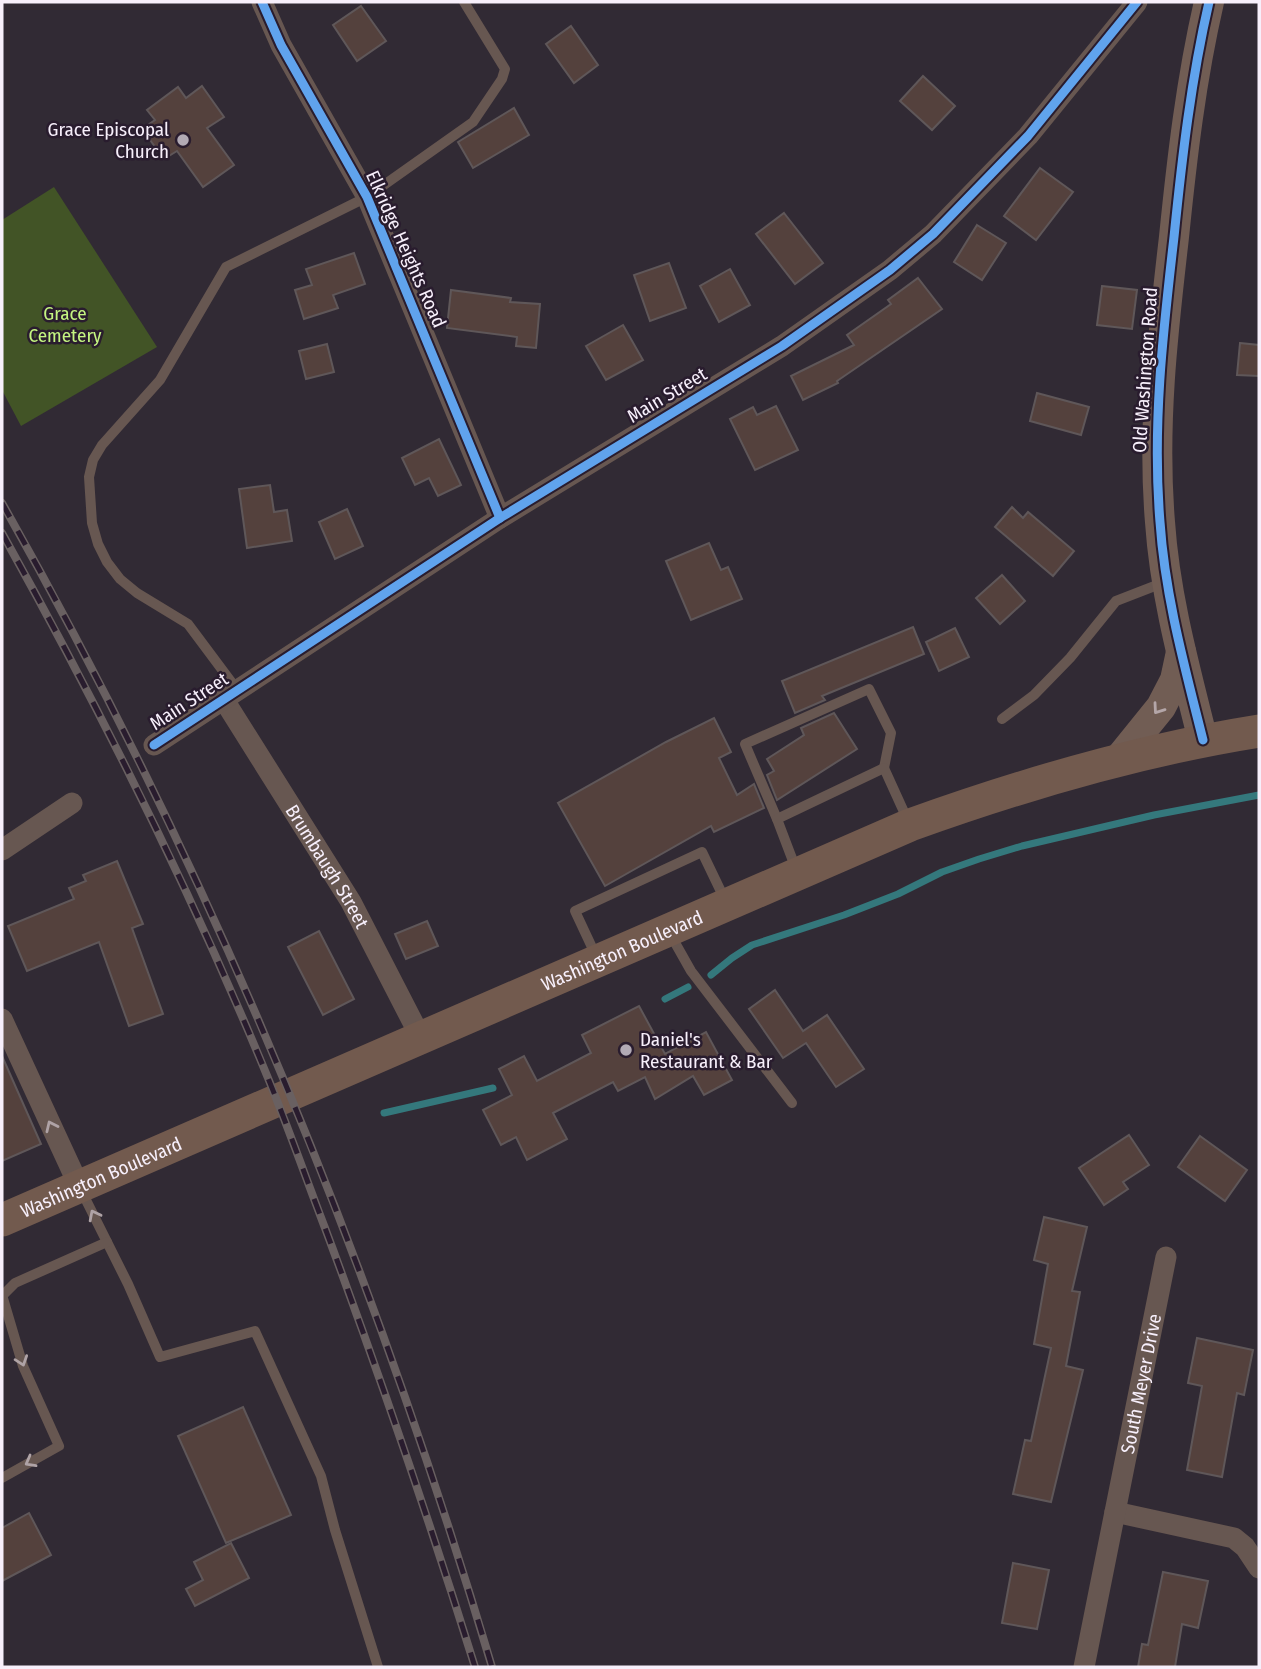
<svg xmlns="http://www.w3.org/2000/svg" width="1261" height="1669" font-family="'Fira Sans Condensed',sans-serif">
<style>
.green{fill:#425426}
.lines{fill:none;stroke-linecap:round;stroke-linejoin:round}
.stream{stroke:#34787c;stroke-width:7}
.building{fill:#54413d;stroke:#5f5759;stroke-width:2}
.lane{stroke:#675751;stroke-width:10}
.street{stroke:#675751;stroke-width:21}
.secondary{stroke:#715d54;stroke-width:30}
.primary{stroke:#725a4e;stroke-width:33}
.rail-casing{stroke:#696061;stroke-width:8}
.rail{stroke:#291c2e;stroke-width:5;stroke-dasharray:16;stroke-linecap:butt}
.cycleway-casing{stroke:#291c2e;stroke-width:13}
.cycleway{stroke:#60a3ed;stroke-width:9}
.oneway{stroke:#b4a6a8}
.oneway2{stroke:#afa3a6}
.poi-dot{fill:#b2aab5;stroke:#291c2e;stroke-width:2.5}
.labels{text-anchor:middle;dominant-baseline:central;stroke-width:5;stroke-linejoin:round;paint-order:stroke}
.poi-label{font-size:19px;fill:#f7effb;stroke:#291c2e;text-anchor:end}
.street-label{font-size:19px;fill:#f7effb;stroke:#291c2e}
.park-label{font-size:19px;fill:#c4f581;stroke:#291c2e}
</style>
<rect width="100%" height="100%" fill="#312a34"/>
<path class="green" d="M54,187L157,347L21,426L2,390V220Z"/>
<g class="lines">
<g class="stream">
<path d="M711,975L732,958L752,945L844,915L898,894L942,872L979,859L1022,846L1154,815L1259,795"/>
<path d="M665,999L688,987"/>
<path d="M384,1113L493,1088"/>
</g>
</g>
<g class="building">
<path d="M361,6L386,41L357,61L333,25Z"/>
<path d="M571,26L598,65L574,83L546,44Z"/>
<path d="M923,76L955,106L932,130L900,101Z"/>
<path d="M202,86L224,117L207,128L234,165L203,187L177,151L164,159L142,129L155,120L147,110L178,87L186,98Z"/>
<path d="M514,108L529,135L473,168L458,142Z"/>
<path d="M1040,168L1073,192L1036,240L1004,216Z"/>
<path d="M784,213L823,263L795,284L756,234Z"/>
<path d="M977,225L1006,243L982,280L954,262Z"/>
<path d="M354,253L365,284L333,295L338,308L304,319L295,290L312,285L306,269Z"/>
<path d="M669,263L686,308L650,321L634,275Z"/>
<path d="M730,269L750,305L719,322L700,286Z"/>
<path d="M918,278L942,309L837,381L838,383L803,400L791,376L854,345L847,335L891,304L888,300Z"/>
<path d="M1102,286L1137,290L1132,329L1097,325Z"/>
<path d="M451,290L511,298L510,302L540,304L536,348L516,346L517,337L447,328Z"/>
<path d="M623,325L643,360L606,380L586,346Z"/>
<path d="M1240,343L1259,345V376L1237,375Z"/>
<path d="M327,344L334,372L306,379L299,351Z"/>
<path d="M1037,393L1089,407L1081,435L1030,421Z"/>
<path d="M776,406L798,450L755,470L730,419L753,407L757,415Z"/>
<path d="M439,439L461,485L438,496L429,478L415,485L402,458Z"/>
<path d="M270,485L274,512L287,510L292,541L247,548L239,489Z"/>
<path d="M1012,507L1023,518L1028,512L1074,551L1053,576L995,527Z"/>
<path d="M347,509L363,546L335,559L319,522Z"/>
<path d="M709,543L721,570L728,567L742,599L691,620L666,561Z"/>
<path d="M1002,575L1025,601L1000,624L976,598Z"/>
<path d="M913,627L924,654L822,696L825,700L795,713L782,681Z"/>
<path d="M955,628L969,657L939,671L926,642Z"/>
<path d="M834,713L857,749L777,800L767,775L774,771L767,759L804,735L801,728Z"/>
<path d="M714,718L731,752L719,758L737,795L754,784L764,808L714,832L711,826L605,886L558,803L666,742Z"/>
<path d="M117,861L143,924L132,928L163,1014L129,1026L99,942L27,971L8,926L74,899L69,888L86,881L83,875Z"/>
<path d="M427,921L438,946L406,959L395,934Z"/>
<path d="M319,931L354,999L323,1015L288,947Z"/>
<path d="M775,990L803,1031L827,1015L864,1069L836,1087L806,1043L783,1058L749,1009Z"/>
<path d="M639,1006L665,1054L706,1032L732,1080L704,1095L693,1076L655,1099L645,1077L618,1091L613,1082L553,1113L567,1139L527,1160L516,1137L501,1145L483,1110L512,1095L499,1069L524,1056L537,1081L591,1053L582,1035Z"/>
<path d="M2,1056L41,1144L2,1161Z"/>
<path d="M1129,1135L1149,1165L1123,1182L1128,1189L1104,1205L1079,1168Z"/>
<path d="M1200,1136L1247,1170L1225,1201L1178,1167Z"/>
<path d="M1044,1217L1087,1227L1072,1291L1080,1292L1066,1366L1083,1370L1051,1502L1013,1494L1025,1440L1031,1441L1051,1348L1034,1344L1048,1264L1034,1260Z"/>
<path d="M1197,1338L1253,1350L1244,1395L1237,1393L1222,1477L1187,1470L1202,1386L1188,1383Z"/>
<path d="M243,1407L291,1515L226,1543L178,1436Z"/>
<path d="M29,1513L51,1555L2,1581V1528Z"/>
<path d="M231,1543L249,1578L195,1606L186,1589L203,1580L194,1562Z"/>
<path d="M1013,1563L1049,1570L1037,1629L1002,1623Z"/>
<path d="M1163,1572L1208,1581L1198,1628L1182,1624L1175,1667H1138L1142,1644L1148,1645Z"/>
</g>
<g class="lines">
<g class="lane">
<path d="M238,691L188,624L137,593L120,579L107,562L98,544L92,523L89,477L93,460L102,445L160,380L226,267L367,197L473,122L502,79L505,69L464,2"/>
<path d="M1002,719L1034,695L1070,658L1116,601L1165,582"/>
<path d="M777,819L745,744L869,689L891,733L884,768"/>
<path d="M796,869L777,819L884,768L909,823"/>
<path d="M669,932L691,971L792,1103"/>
<path d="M597,958L575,911L702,852L726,902"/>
<path d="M81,1190L128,1284L160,1357L255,1331L321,1476L335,1530L378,1667"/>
<path d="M2,1295L23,1366L59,1446L2,1478"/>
<path d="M2,1296L15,1283L107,1242"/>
</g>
<g class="street">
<path d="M262,2L281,45L367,197L500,518"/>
<path id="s1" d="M224,700L351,902L421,1038"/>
<path d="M154,745L500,518L782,346L890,270L933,234L1028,136L1137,2"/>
<path d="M2,850L72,803"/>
<path d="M2,1019L80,1188"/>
<path d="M1115,1512L1234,1538L1245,1547L1259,1568"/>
<path id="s2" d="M1084,1667L1166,1257"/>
</g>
<g class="secondary">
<path d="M1203,740C1185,668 1165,596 1160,522C1152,426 1163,332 1174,237C1182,158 1191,80 1209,2"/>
<path d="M1119,759L1161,707L1175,680L1181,652"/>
</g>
<path class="primary" id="s3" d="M2,1220L910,825C1024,784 1139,750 1259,731"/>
<g class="rail-casing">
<g id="rail">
<path d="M2,503C210,870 372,1263 492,1667"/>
<path d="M2,533C100,709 191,891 268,1078C288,1127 306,1178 325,1228C379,1373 429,1519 475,1667"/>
</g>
</g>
<use href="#rail" class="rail"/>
<g class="cycleway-casing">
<g id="cycleway">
<path d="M262,2L281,45L367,197L500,518"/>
<path d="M1203,740C1185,668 1165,596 1160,522C1152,426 1163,332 1174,237C1182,158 1191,80 1209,2"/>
<path d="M154,745L500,518L782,346L890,270L933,234L1028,136L1137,2"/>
</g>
</g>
<use href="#cycleway" class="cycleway"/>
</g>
<defs><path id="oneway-chevron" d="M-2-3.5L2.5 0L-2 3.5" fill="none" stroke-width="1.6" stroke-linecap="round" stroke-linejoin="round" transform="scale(1.75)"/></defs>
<use class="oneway" href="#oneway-chevron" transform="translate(1158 709) rotate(125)"/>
<g class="oneway2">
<use href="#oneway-chevron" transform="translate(51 1126) rotate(-115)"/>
<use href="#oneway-chevron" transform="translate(94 1215) rotate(-117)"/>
<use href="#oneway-chevron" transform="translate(22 1361) rotate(71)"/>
<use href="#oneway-chevron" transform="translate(30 1462) rotate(151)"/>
</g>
<g class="poi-dot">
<circle cx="183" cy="140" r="7"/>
<circle cx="626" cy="1050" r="7"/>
</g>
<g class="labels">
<g class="poi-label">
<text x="169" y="129">Grace Episcopal<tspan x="169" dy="22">Church</tspan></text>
<text x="640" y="1039" text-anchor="start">Daniel's<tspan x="640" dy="22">Restaurant &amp; Bar</tspan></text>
</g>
<g class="street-label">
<text transform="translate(406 249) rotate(66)">Elkridge Heights Road</text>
<text transform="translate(1145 370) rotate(-86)">Old Washington Road</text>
<text transform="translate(667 395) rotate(-31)">Main Street</text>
<text transform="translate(189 701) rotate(-33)">Main Street</text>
<text stroke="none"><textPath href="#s1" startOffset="196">Brumbaugh Street</textPath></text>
<text stroke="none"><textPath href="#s3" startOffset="676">Washington Boulevard</textPath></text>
<text stroke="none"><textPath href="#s3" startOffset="108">Washington Boulevard</textPath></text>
<text stroke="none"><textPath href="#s2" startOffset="289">South Meyer Drive</textPath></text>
</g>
<g class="park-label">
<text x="65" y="313">Grace<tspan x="65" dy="22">Cemetery</tspan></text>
</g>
</g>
<rect width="1261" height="1669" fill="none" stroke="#f7effb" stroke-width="7"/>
</svg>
